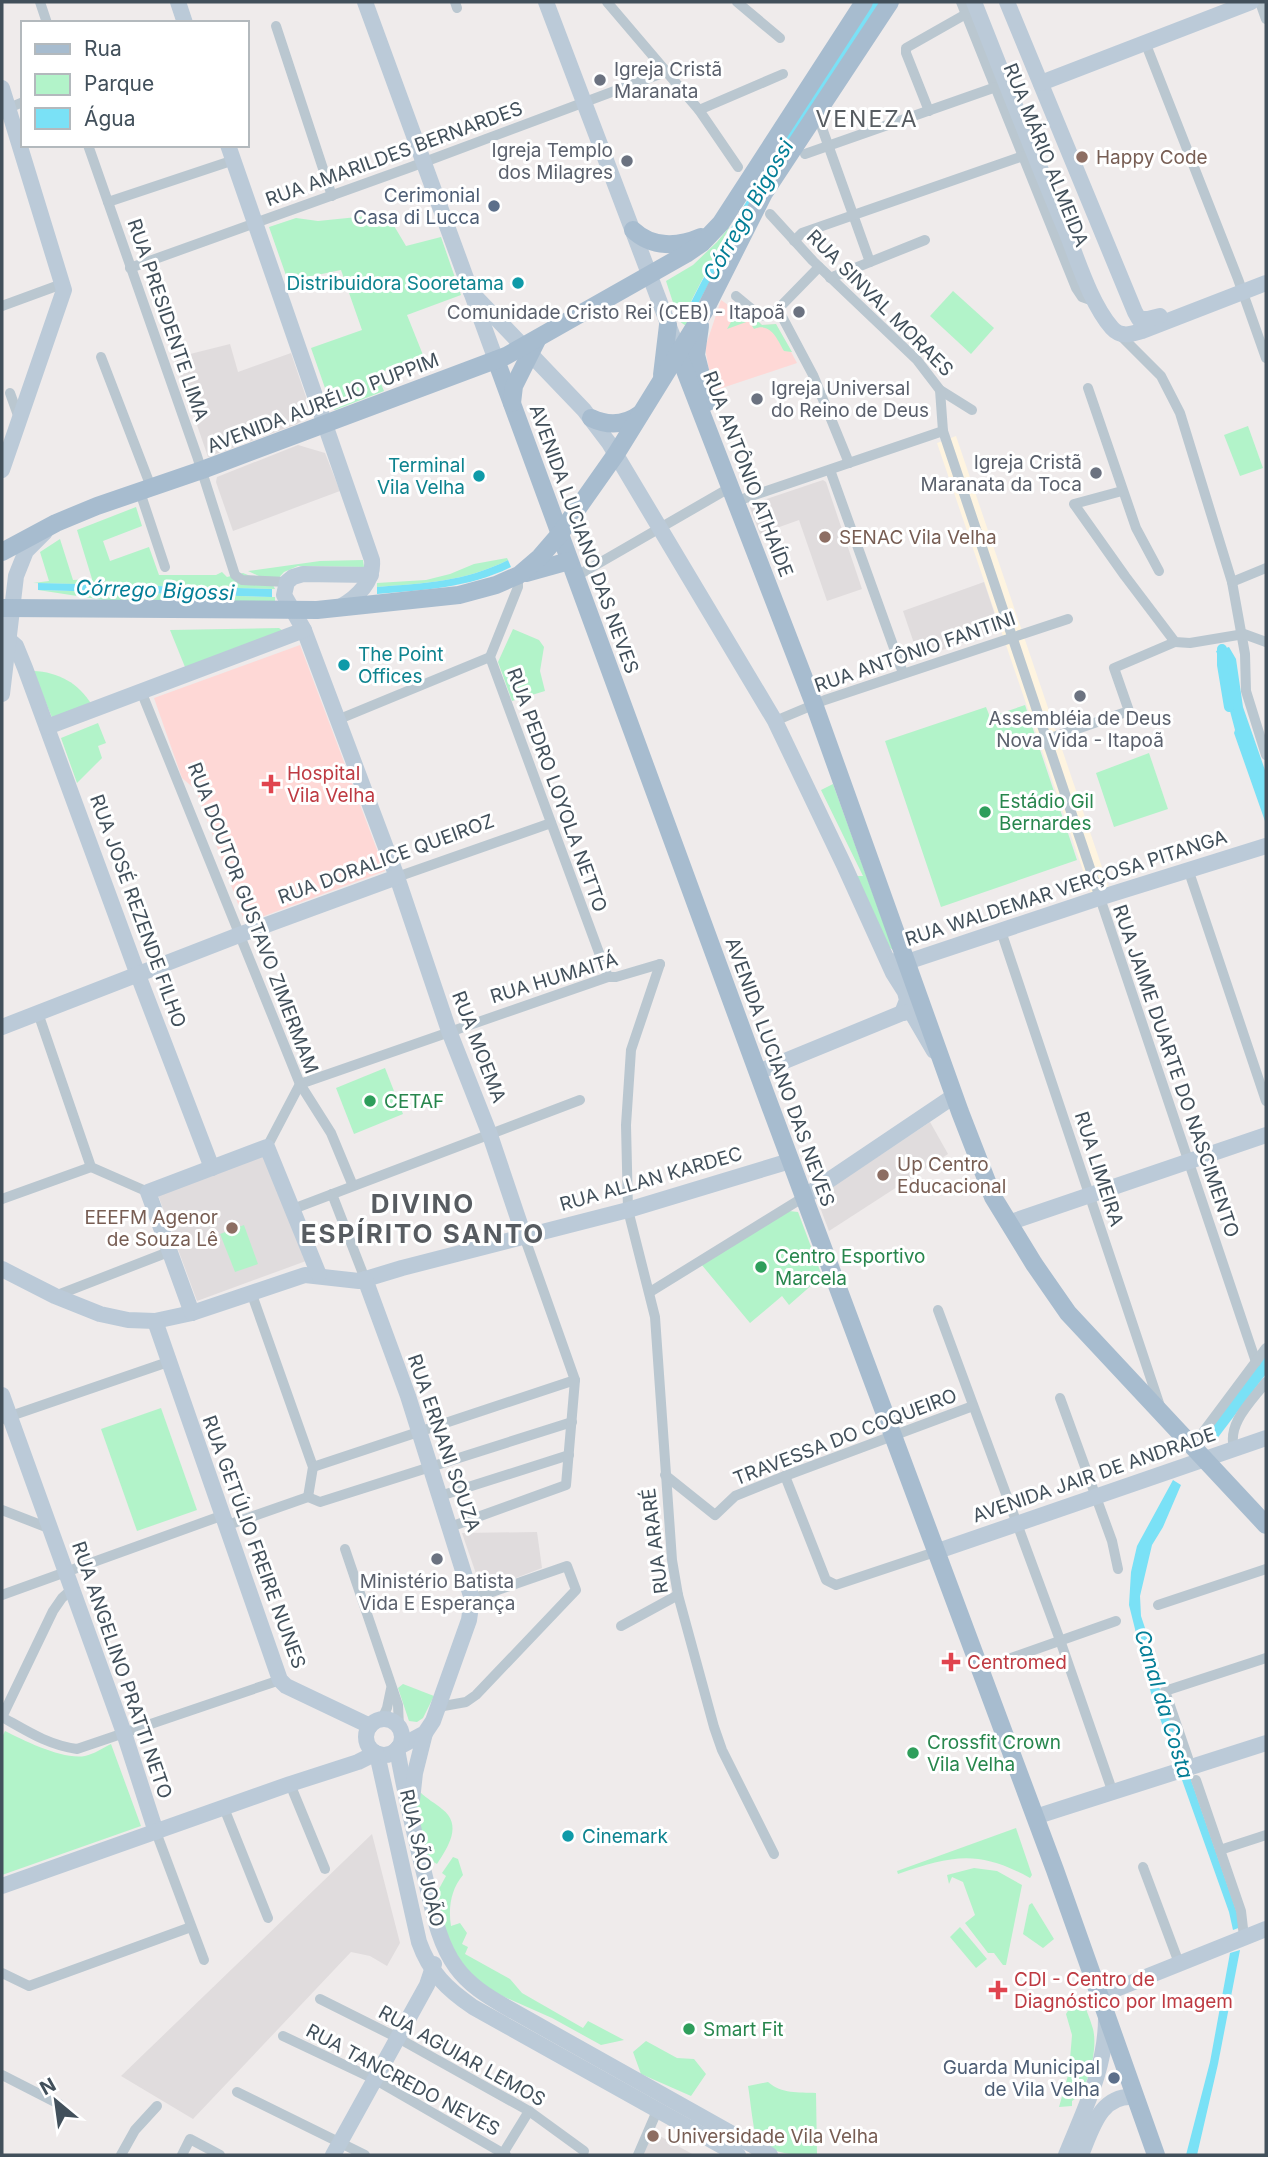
<svg xmlns="http://www.w3.org/2000/svg" width="1268" height="2157" font-family="Inter,sans-serif">
<style>
.commercial{fill:#fef4e0}
.education{fill:#e0dcdd}
.medical{fill:#fed8d6}
.green{fill:#b2f3c9}
.water{fill:#7ae1f6}
.lines{fill:none;stroke-linecap:round;stroke-linejoin:round}
.canal{stroke:#7ae1f6;stroke-width:10}
.street{stroke:#bac7d0;stroke-width:10}
.secondary{stroke:#bbcad8;stroke-width:16}
.primary{stroke:#a7bccf;stroke-width:18}
.worship-dot{fill:#6b7280;stroke:#fff;stroke-width:2.5}
.education-dot{fill:#8d6e63;stroke:#fff;stroke-width:2.5}
.service-dot{fill:#5c6f8a;stroke:#fff;stroke-width:2.5}
.culture-dot{fill:#0f9aa8;stroke:#fff;stroke-width:2.5}
.health-dot{fill:#e0444e;stroke:#fff;stroke-width:2.5}
.leisure-dot{fill:#2e9e5b;stroke:#fff;stroke-width:2.5}
.labels{text-anchor:middle;dominant-baseline:central;stroke-width:6;stroke-linejoin:round;paint-order:stroke}
.worship-label{font-size:19px;fill:#5b616d;stroke:#fff;text-anchor:end}
.street-label{font-size:19px;fill:#42505b;stroke:#fff}
.education-label{font-size:19px;fill:#785e54;stroke:#fff;text-anchor:start}
.service-label{font-size:19px;fill:#4e5e75;stroke:#fff;text-anchor:end}
.culture-label{font-size:19px;fill:#0d838f;stroke:#fff;text-anchor:end}
.health-label{font-size:19px;fill:#be3a42;stroke:#fff;text-anchor:start}
.leisure-label{font-size:19px;fill:#27864d;stroke:#fff;text-anchor:start}
.water-label{font-size:21px;font-style:italic;fill:#037e97;stroke:#fff}
.quarter-label{font-size:23px;letter-spacing:2px;fill:#575c61;stroke:#fff}
.district-label{font-size:26px;font-weight:bold;letter-spacing:2px;fill:#575c61;stroke:#fff}
</style>
<rect width="100%" height="100%" fill="#efebeb"/>
<path class="commercial" d="M956,436L1109,888L1091,894L937,443Z"/>
<g class="education">
<path d="M230,344L238,372L291,353L308,403V411L304,419L297,424L208,457L174,358Z"/>
<path d="M298,445L325,453L340,491L233,531L216,482L217,477Z"/>
<path d="M823,480L826,482L862,589L827,601L799,520L760,534L750,508L752,504Z"/>
<path d="M984,582L1000,630L919,658L903,611Z"/>
<path d="M930,1122L948,1154L829,1231L818,1202L820,1195Z"/>
<path d="M267,1154L306,1261L197,1301L158,1195Z"/>
<path d="M537,1532L542,1568L482,1591L462,1533Z"/>
<path d="M372,1834L400,1943L387,1966L370,1956L351,1952L193,2119L121,2076Z"/>
<path d="M649,2130L694,2155H638Z"/>
</g>
<g class="medical">
<path d="M721,300L734,309L742,306L762,325L776,324L797,363L713,391L705,348Z"/>
<path d="M300,645L385,871L245,923L196,790L182,778L154,698Z"/>
</g>
<g class="green">
<path d="M387,214L406,246L441,237L461,295L407,315L423,355L377,374L384,391L335,410L332,408L311,348L362,330L341,270L288,281L269,227L296,218L318,221Z"/>
<path d="M730,226L686,311L692,315L686,326L679,321L666,281L693,265L717,242Z"/>
<path d="M953,291L994,328L971,354L930,316Z"/>
<path d="M731,306L734,309L742,306L762,325L776,324L792,352L784,351C777,339 771,322 754,329L749,321L727,329L735,315L728,311Z"/>
<path d="M1248,426L1263,468L1240,476L1224,435Z"/>
<path d="M136,507L142,526L103,541L110,561L149,547L159,575H216L222,572L227,577L243,573L273,585L275,589L33,583L49,581L40,552L60,539L73,580L92,579L77,530Z"/>
<path d="M507,558L508,560C464,582 425,583 377,587V583L426,580L450,574L474,564Z"/>
<path d="M363,560L364,567L298,566L284,572L274,583L248,571L320,561Z"/>
<path d="M38,590L272,597H275V602L110,601Z"/>
<path d="M279,628L287,634L187,672L170,630Z"/>
<path d="M513,629L539,640L544,647L540,671L545,691L512,701L498,662Z"/>
<path d="M33,671C59,672 78,683 92,705L53,720Z"/>
<path d="M1025,705L1077,860L941,907L885,741L986,707L990,717Z"/>
<path d="M98,723L106,743L98,746L102,758L77,783L61,738Z"/>
<path d="M1149,753L1168,809L1114,827L1096,773Z"/>
<path d="M833,784L887,933L897,953L889,947L856,876H863L821,790Z"/>
<path d="M385,1068L403,1114L354,1134L336,1088Z"/>
<path d="M789,1211L798,1212L822,1276L789,1305L782,1296L750,1323L701,1264Z"/>
<path d="M244,1225L258,1264L235,1272L220,1234Z"/>
<path d="M161,1408L197,1510L137,1531L101,1429Z"/>
<path d="M403,1684L434,1696L423,1718L417,1722L409,1721L398,1688Z"/>
<path d="M5,1731C25,1741 63,1760 85,1756C94,1754 103,1748 111,1744L141,1826L2,1875V1737Z"/>
<path d="M420,1792C427,1799 435,1803 442,1809C463,1825 448,1847 437,1864L432,1861L430,1867L415,1807Z"/>
<path d="M1016,1828L1032,1875L1030,1878C977,1849 952,1856 898,1874L897,1871Z"/>
<path d="M453,1857L458,1859L463,1875C451,1889 448,1908 451,1926L460,1923L467,1933L462,1944L468,1947L465,1954L510,1979L522,1993L583,2028L588,2021L624,2040L601,2045L552,2018L482,1987L455,1959L435,1896L446,1876L442,1873Z"/>
<path d="M974,1868L997,1871L1022,1885L1006,1965H1003L994,1953H988L965,1923L975,1915L963,1882L952,1877L949,1884L947,1875Z"/>
<path d="M1032,1903L1054,1939L1043,1948L1023,1934L1029,1905Z"/>
<path d="M960,1927L987,1959L976,1968L950,1937Z"/>
<path d="M1082,1997C1085,2008 1090,2018 1093,2029C1098,2048 1089,2091 1072,2101V2106L1059,2107L1069,2072L1072,2035L1066,2014L1071,2006Z"/>
<path d="M646,2041L677,2058L694,2059L706,2074L691,2096L641,2074L633,2052Z"/>
<path d="M768,2082C782,2094 798,2092 816,2093L817,2155C798,2155 767,2156 756,2135C753,2128 750,2097 748,2086Z"/>
</g>
<g class="water">
<path d="M873,2H881L758,192L692,315L686,312C741,202 806,104 873,2Z"/>
<path d="M508,560L511,567C469,588 424,590 377,594V587C425,583 464,582 508,560Z"/>
<path d="M38,583L272,589V597L38,590Z"/>
<path d="M1229,647L1236,659L1243,707L1266,773V824L1234,733L1235,730L1226,696L1227,678L1216,651Z"/>
<path d="M1266,1355V1374L1216,1440L1209,1434L1215,1422Z"/>
<path d="M1173,1480L1181,1485L1163,1527L1152,1545L1140,1596L1141,1616L1160,1673L1158,1684L1238,1916L1241,1927L1233,1930L1229,1912L1151,1693L1129,1605L1131,1572L1137,1546Z"/>
<path d="M1240,1950L1218,2064L1197,2155H1186L1210,2062L1230,1953Z"/>
</g>
<g class="lines">
<path class="canal" d="M1222,649V665L1229,707"/>
<g class="street">
<path d="M40,2L47,23"/>
<path d="M455,2L457,8"/>
<path d="M607,2L699,110L738,167"/>
<path d="M737,2L780,38"/>
<path d="M961,2L1076,288L1082,297L1096,302"/>
<path d="M1260,2L1266,19"/>
<path d="M276,26L332,196"/>
<path d="M1145,42L1238,279L1266,358"/>
<path d="M4,110L23,102"/>
<path d="M699,110L783,74"/>
<path d="M929,111L906,53V48L966,14"/>
<path d="M822,128L870,262"/>
<path d="M88,145L197,456L235,575L242,580L287,582"/>
<path d="M805,154L996,87"/>
<path d="M108,202L234,160"/>
<path d="M770,214L813,261L917,360L940,390L972,410"/>
<path d="M794,241L802,233L1023,156"/>
<path d="M130,268L411,167L668,71"/>
<path d="M830,278L925,240"/>
<path d="M736,296L759,315L768,316L778,309L819,267"/>
<path d="M2,306L62,284"/>
<path d="M778,309L813,375L849,463"/>
<path d="M1119,334L1161,376L1180,413L1232,582L1245,654L1246,691L1266,755"/>
<path d="M101,357L151,487"/>
<path d="M1088,388L1136,528L1159,571"/>
<path d="M940,390L943,431L1256,1362"/>
<path d="M10,393L19,418"/>
<path d="M830,470L903,673"/>
<path d="M1122,491L1074,504L1125,576L1175,642L1190,643L1244,634L1266,642"/>
<path d="M140,492L165,567"/>
<path d="M737,501L943,431"/>
<path d="M518,575V587L490,657L608,977"/>
<path d="M575,577L731,487"/>
<path d="M1232,582L1266,568"/>
<path d="M141,691L300,1084L331,1133L353,1186"/>
<path d="M337,720L490,657"/>
<path d="M775,721L825,700L1068,619"/>
<path d="M1048,739L1129,711L1114,668L1175,642"/>
<path d="M1188,869L1266,1101"/>
<path d="M397,877L551,823"/>
<path d="M1001,931L1160,1406"/>
<path d="M660,964L631,1050L626,1125L628,1210L655,1317L672,1560L678,1595L714,1727L722,1750L774,1854"/>
<path d="M38,1013L91,1167L148,1192"/>
<path d="M300,1084L608,977H616L660,964"/>
<path d="M267,1147L300,1084"/>
<path d="M332,1194L365,1279"/>
<path d="M2,1199L91,1167"/>
<path d="M293,1209L580,1100"/>
<path d="M251,1292L313,1467L308,1497"/>
<path d="M650,1292L804,1197"/>
<path d="M55,1296L171,1251"/>
<path d="M938,1310L1060,1640L1113,1793"/>
<path d="M1060,1398L1112,1541L1118,1569"/>
<path d="M2,1419L168,1362"/>
<path d="M1192,1447L1266,1348"/>
<path d="M1234,1448C1227,1423 1252,1401 1266,1382"/>
<path d="M313,1467L575,1380"/>
<path d="M665,1475L715,1515L735,1496L785,1476L973,1406"/>
<path d="M785,1476L826,1580L836,1585L935,1552"/>
<path d="M440,1496L569,1455"/>
<path d="M2,1510L51,1529"/>
<path d="M225,1526L308,1497L320,1502L572,1422"/>
<path d="M450,1527L566,1485L575,1380L524,1236"/>
<path d="M345,1549L398,1705L399,1727"/>
<path d="M2,1595L221,1516"/>
<path d="M1158,1605L1266,1569"/>
<path d="M621,1626L678,1595"/>
<path d="M980,1669L1116,1621"/>
<path d="M438,1707L466,1702L476,1695L576,1590L567,1566L472,1599"/>
<path d="M2,1717C27,1731 48,1745 77,1749L280,1680"/>
<path d="M2,1717L53,1611L62,1598L71,1590"/>
<path d="M382,1719L387,1708L391,1689"/>
<path d="M1188,1758L1165,1691L1266,1658"/>
<path d="M1196,1780L1241,1911L1244,1937"/>
<path d="M290,1784L325,1869"/>
<path d="M224,1808L268,1918"/>
<path d="M156,1832L204,1960"/>
<path d="M1220,1850L1266,1835"/>
<path d="M1143,1867L1179,1963"/>
<path d="M2,1973L29,1986L191,1927"/>
<path d="M320,1999L398,2038L529,2111L584,2151"/>
<path d="M283,2036L374,2079L506,2155"/>
<path d="M2,2075L59,2104"/>
<path d="M237,2092L365,2155"/>
<path d="M121,2155L135,2130L157,2106"/>
<path d="M182,2155L190,2139L220,2155"/>
<path d="M502,2155L529,2111"/>
<path d="M638,2155L657,2111"/>
</g>
<g class="secondary">
<path d="M178,2L185,23"/>
<path d="M365,2L496,360"/>
<path d="M546,2L673,337"/>
<path d="M974,2C1004,78 1034,155 1066,231C1078,261 1091,304 1112,328C1121,338 1131,334 1142,331L1266,283"/>
<path d="M1007,2L1135,312L1139,319H1148L1160,316"/>
<path d="M1041,83L1251,2"/>
<path d="M2,88L64,290L2,470"/>
<path d="M228,145L372,560C374,581 358,597 340,607"/>
<path d="M471,292L584,410L609,443L775,721L844,865L893,973L905,992L907,1000L902,1013"/>
<path d="M371,575L303,574L293,577L287,582L284,595L304,630L397,877L449,1031L490,1135L524,1236"/>
<path d="M8,639L16,646L25,668L138,975L212,1168"/>
<path d="M2,694L16,576L26,551L45,532"/>
<path d="M47,727L304,630"/>
<path d="M895,961L907,962L1099,898L1266,846"/>
<path d="M902,1013L909,1012L913,1015L934,1051"/>
<path d="M2,1027L239,935L397,877"/>
<path d="M758,1072L902,1013"/>
<path d="M804,1197L954,1096"/>
<path d="M1008,1223L1266,1135"/>
<path d="M2,1269L55,1296L100,1314L128,1320L155,1321L192,1313L305,1275L359,1281L402,1268L628,1210L790,1161"/>
<path d="M365,1279L408,1396L472,1599L469,1620L433,1721L425,1733L399,1747"/>
<path d="M192,1313L148,1192L267,1147L319,1275"/>
<path d="M155,1321L280,1680L286,1686L370,1726"/>
<path d="M2,1395L124,1733L156,1832"/>
<path d="M935,1552L1266,1438"/>
<circle cx="384" cy="1737" r="18"/>
<path d="M397,1749C405,1794 415,1837 426,1881C433,1911 438,1942 456,1967C469,1985 487,1996 506,2007L770,2155"/>
<path d="M377,1754L419,1942C430,1973 447,1989 473,2007L738,2155"/>
<path d="M412,1800L415,1773L425,1733"/>
<path d="M1035,1817L1266,1743"/>
<path d="M2,1886L290,1784L358,1762L376,1753"/>
<path d="M1101,1995L1266,1929"/>
<path d="M333,2155L427,1985L434,1964"/>
<path d="M1066,2155C1084,2110 1106,2068 1106,2018"/>
<path d="M1081,2155C1092,2129 1100,2094 1135,2097"/>
</g>
<g class="primary">
<path d="M633,230C652,248 678,247 701,237"/>
<path d="M700,326L696,355L708,402"/>
<path d="M679,355L814,704L960,1112L993,1197L1034,1264L1068,1313L1266,1525"/>
<path d="M496,360L766,1095L1055,1870L1156,2155"/>
<path d="M662,375L668,325"/>
<path d="M512,403L514,386L537,340"/>
<path d="M591,418C608,426 625,425 640,414"/>
<path d="M2,552L56,523L97,506L202,470L506,356L686,254L702,243L721,223L864,2"/>
<path d="M526,573L569,561"/>
<path d="M2,608L317,610L459,595L496,585L519,575L540,557L559,535L616,454L705,310L764,193L890,2"/>
</g>
</g>
<g class="worship-dot">
<circle cx="600" cy="80" r="7"/>
<circle cx="627" cy="161" r="7"/>
<circle cx="799" cy="312" r="7"/>
<circle cx="757" cy="399" r="7"/>
<circle cx="1096" cy="473" r="7"/>
<circle cx="1080" cy="696" r="7"/>
<circle cx="437" cy="1559" r="7"/>
</g>
<g class="education-dot">
<circle cx="1082" cy="157" r="7"/>
<circle cx="825" cy="537" r="7"/>
<circle cx="883" cy="1175" r="7"/>
<circle cx="232" cy="1228" r="7"/>
<circle cx="653" cy="2136" r="7"/>
</g>
<g class="service-dot">
<circle cx="494" cy="206" r="7"/>
<circle cx="1114" cy="2078" r="7"/>
</g>
<g class="culture-dot">
<circle cx="518" cy="283" r="7"/>
<circle cx="479" cy="476" r="7"/>
<circle cx="344" cy="665" r="7"/>
<circle cx="568" cy="1836" r="7"/>
</g>
<g class="health-dot">
<path d="M267.5 773.5h7v7h7v7h-7v7h-7v-7h-7v-7h7z"/>
<path d="M947.5 1651.5h7v7h7v7h-7v7h-7v-7h-7v-7h7z"/>
<path d="M994.5 1979.5h7v7h7v7h-7v7h-7v-7h-7v-7h7z"/>
</g>
<g class="leisure-dot">
<circle cx="985" cy="812" r="7"/>
<circle cx="370" cy="1101" r="7"/>
<circle cx="761" cy="1267" r="7"/>
<circle cx="913" cy="1753" r="7"/>
<circle cx="689" cy="2029" r="7"/>
</g>
<g class="labels">
<g class="worship-label">
<text x="614" y="69" text-anchor="start">Igreja Cristã<tspan x="614" dy="22">Maranata</tspan></text>
<text x="613" y="150">Igreja Templo<tspan x="613" dy="22">dos Milagres</tspan></text>
<text x="785" y="312">Comunidade Cristo Rei (CEB) - Itapoã</text>
<text x="771" y="388" text-anchor="start">Igreja Universal<tspan x="771" dy="22">do Reino de Deus</tspan></text>
<text x="1082" y="462">Igreja Cristã<tspan x="1082" dy="22">Maranata da Toca</tspan></text>
<text x="1080" y="718" text-anchor="middle">Assembléia de Deus<tspan x="1080" dy="22">Nova Vida - Itapoã</tspan></text>
<text x="437" y="1581" text-anchor="middle">Ministério Batista<tspan x="437" dy="22">Vida E Esperança</tspan></text>
</g>
<g class="street-label">
<text transform="translate(394 154) rotate(-20)">RUA AMARILDES BERNARDES</text>
<text transform="translate(1046 155) rotate(68)">RUA MÁRIO ALMEIDA</text>
<text transform="translate(880 303) rotate(45)">RUA SINVAL MORAES</text>
<text transform="translate(168 320) rotate(71)">RUA PRESIDENTE LIMA</text>
<text transform="translate(323 403) rotate(-21)">AVENIDA AURÉLIO PUPPIM</text>
<text transform="translate(748 474) rotate(69)">RUA ANTÔNIO ATHAÍDE</text>
<text transform="translate(584 539) rotate(70)">AVENIDA LUCIANO DAS NEVES</text>
<text transform="translate(915 652) rotate(-19)">RUA ANTÔNIO FANTINI</text>
<text transform="translate(557 790) rotate(70)">RUA PEDRO LOYOLA NETTO</text>
<text transform="translate(386 859) rotate(-20)">RUA DORALICE QUEIROZ</text>
<text transform="translate(1066 888) rotate(-18)">RUA WALDEMAR VERÇOSA PITANGA</text>
<text transform="translate(138 911) rotate(70)">RUA JOSÉ REZENDE FILHO</text>
<text transform="translate(253 918) rotate(69)">RUA DOUTOR GUSTAVO ZIMERMAM</text>
<text transform="translate(554 978) rotate(-17)">RUA HUMAITÁ</text>
<text transform="translate(479 1047) rotate(69)">RUA MOEMA</text>
<text transform="translate(1176 1071) rotate(71)">RUA JAIME DUARTE DO NASCIMENTO</text>
<text transform="translate(780 1072) rotate(70)">AVENIDA LUCIANO DAS NEVES</text>
<text transform="translate(1099 1169) rotate(72)">RUA LIMEIRA</text>
<text transform="translate(651 1179) rotate(-16)">RUA ALLAN KARDEC</text>
<text transform="translate(845 1437) rotate(-21)">TRAVESSA DO COQUEIRO</text>
<text transform="translate(444 1443) rotate(71)">RUA ERNANI SOUZA</text>
<text transform="translate(1094 1475) rotate(-19)">AVENIDA JAIR DE ANDRADE</text>
<text transform="translate(655 1541) rotate(-97)">RUA ARARÉ</text>
<text transform="translate(254 1542) rotate(70)">RUA GETÚLIO FREIRE NUNES</text>
<text transform="translate(122 1670) rotate(71)">RUA ANGELINO PRATTI NETO</text>
<text transform="translate(422 1858) rotate(77)">RUA SÃO JOÃO</text>
<text transform="translate(462 2056) rotate(29)">RUA AGUIAR LEMOS</text>
<text transform="translate(403 2080) rotate(28)">RUA TANCREDO NEVES</text>
</g>
<g class="education-label">
<text x="1096" y="157">Happy Code</text>
<text x="839" y="537">SENAC Vila Velha</text>
<text x="897" y="1164">Up Centro<tspan x="897" dy="22">Educacional</tspan></text>
<text x="218" y="1217" text-anchor="end">EEEFM Agenor<tspan x="218" dy="22">de Souza Lê</tspan></text>
<text x="667" y="2136">Universidade Vila Velha</text>
</g>
<g class="service-label">
<text x="480" y="195">Cerimonial<tspan x="480" dy="22">Casa di Lucca</tspan></text>
<text x="1100" y="2067">Guarda Municipal<tspan x="1100" dy="22">de Vila Velha</tspan></text>
</g>
<g class="culture-label">
<text x="504" y="283">Distribuidora Sooretama</text>
<text x="465" y="465">Terminal<tspan x="465" dy="22">Vila Velha</tspan></text>
<text x="358" y="654" text-anchor="start">The Point<tspan x="358" dy="22">Offices</tspan></text>
<text x="582" y="1836" text-anchor="start">Cinemark</text>
</g>
<g class="health-label">
<text x="287" y="773">Hospital<tspan x="287" dy="22">Vila Velha</tspan></text>
<text x="967" y="1662">Centromed</text>
<text x="1014" y="1979">CDI - Centro de<tspan x="1014" dy="22">Diagnóstico por Imagem</tspan></text>
</g>
<g class="leisure-label">
<text x="999" y="801">Estádio Gil<tspan x="999" dy="22">Bernardes</tspan></text>
<text x="384" y="1101">CETAF</text>
<text x="775" y="1256">Centro Esportivo<tspan x="775" dy="22">Marcela</tspan></text>
<text x="927" y="1742">Crossfit Crown<tspan x="927" dy="22">Vila Velha</tspan></text>
<text x="703" y="2029">Smart Fit</text>
</g>
<g class="water-label">
<text transform="translate(748 210) rotate(-60)">Córrego Bigossi</text>
<text transform="translate(155 590) rotate(2)">Córrego Bigossi</text>
<text transform="translate(1164 1704) rotate(73)">Canal da Costa</text>
</g>
<g class="quarter-label">
<text x="867" y="119">VENEZA</text>
</g>
<g class="district-label">
<text x="423" y="1203">DIVINO<tspan x="423" dy="30">ESPÍRITO SANTO</tspan></text>
</g>
</g>
<rect width="1268" height="2157" fill="none" stroke="#42505b" stroke-width="7"/>
<rect x="21" y="21" width="228" height="126" fill="#ffffff" stroke="#b3b9bd" stroke-width="2"/>
<rect x="35" y="44" width="35" height="10" fill="#a7bccf" stroke="#b3b9bd" stroke-width="2"/>
<text x="84" y="56" font-size="21" fill="#42505b">Rua</text>
<rect x="35" y="74" width="35" height="21" fill="#b2f3c9" stroke="#b3b9bd" stroke-width="2"/>
<text x="84" y="91" font-size="21" fill="#42505b">Parque</text>
<rect x="35" y="108" width="35" height="21" fill="#7ae1f6" stroke="#b3b9bd" stroke-width="2"/>
<text x="84" y="126" font-size="21" fill="#42505b">Água</text>
<g transform="translate(56 2101) rotate(331)" stroke="#ffffff" stroke-width="5" paint-order="stroke">
<path d="M0-5L12 26L0 18L-12 26Z" fill="#42505b"/>
<text y="-10" font-size="19" font-weight="bold" text-anchor="middle" fill="#42505b">N</text>
</g>
</svg>
